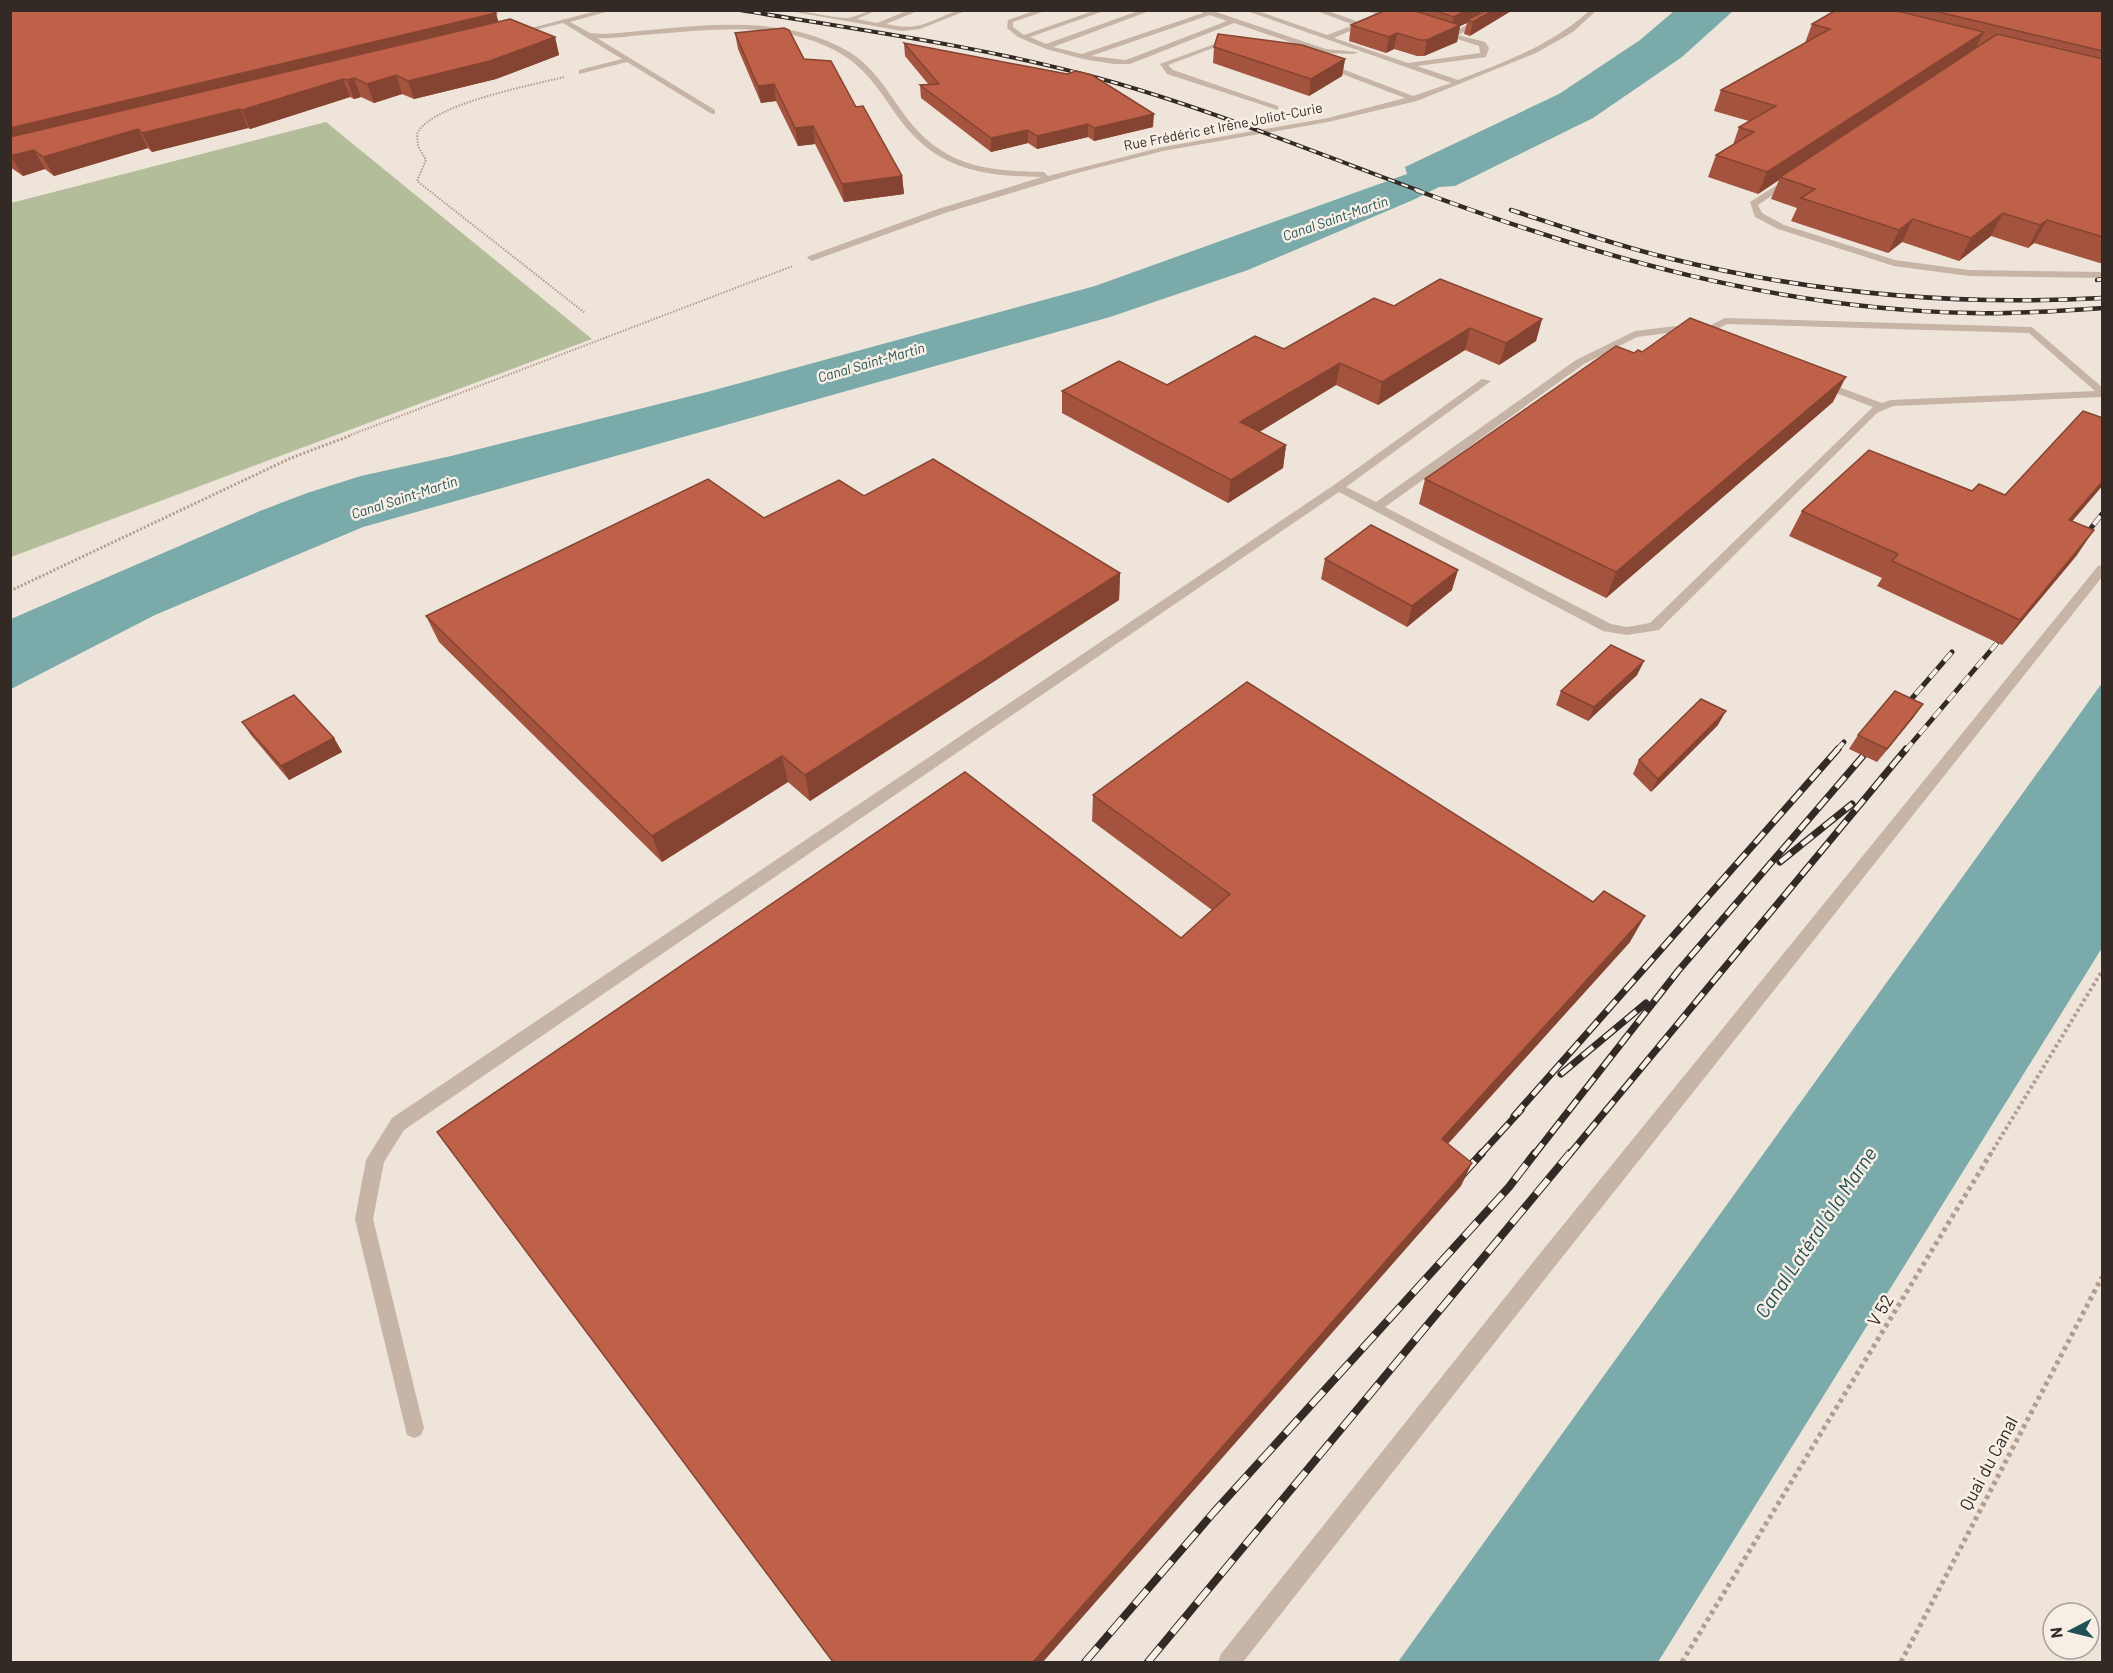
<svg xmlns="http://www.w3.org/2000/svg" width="2113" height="1673" font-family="Barlow,sans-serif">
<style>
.green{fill:#b3bd9a}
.water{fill:#7aaaaa}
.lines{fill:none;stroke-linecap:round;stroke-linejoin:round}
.path-far3{stroke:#b29e90;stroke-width:2;stroke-dasharray:1.5 1.5;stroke-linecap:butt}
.path-far2{stroke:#b29e90;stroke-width:3;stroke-dasharray:2 2;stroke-linecap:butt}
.path-far1{stroke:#b29e90;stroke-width:4;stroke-dasharray:3 3;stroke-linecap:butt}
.path{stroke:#b29e90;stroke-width:5;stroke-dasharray:4 4;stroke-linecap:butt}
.minor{fill:#c6b4a6;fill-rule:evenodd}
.rail-far4-casing{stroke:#332a26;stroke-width:4}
.rail-far3-casing{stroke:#332a26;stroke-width:4.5}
.rail-far2-casing{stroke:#332a26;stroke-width:5}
.rail-far1-casing{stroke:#332a26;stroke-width:7}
.rail-casing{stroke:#332a26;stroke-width:8}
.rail-far4{stroke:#f7eee5;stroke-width:2;stroke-dasharray:7;stroke-linecap:butt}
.rail-far3{stroke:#f7eee5;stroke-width:3;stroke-dasharray:9;stroke-linecap:butt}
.rail-far2{stroke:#f7eee5;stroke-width:4;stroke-dasharray:11;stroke-linecap:butt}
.rail-far1{stroke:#f7eee5;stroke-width:4.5;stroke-dasharray:14;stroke-linecap:butt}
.rail{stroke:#f7eee5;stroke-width:6;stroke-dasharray:19;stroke-linecap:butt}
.wall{fill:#a3533e}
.shaded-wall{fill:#854432}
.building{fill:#be6148;stroke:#854432;stroke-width:1.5}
.labels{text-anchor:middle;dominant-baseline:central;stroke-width:5;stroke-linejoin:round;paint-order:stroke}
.far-street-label{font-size:14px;fill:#332a26;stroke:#f7eee5}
.far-water-label{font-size:14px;font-style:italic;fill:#1f5052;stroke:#f7eee5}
.near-street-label{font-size:18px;fill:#332a26;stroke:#f7eee5}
.near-water-label{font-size:20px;font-style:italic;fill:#1f5052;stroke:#f7eee5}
</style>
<rect width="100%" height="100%" fill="#efe4d9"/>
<path class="green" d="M326,122L592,339L11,557V203Z"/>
<g class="water">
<path d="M1674,11H1733L1682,57L1593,118L1455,186L1439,187L1413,200L1248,270L1110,317L363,527L155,615L11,689V619L260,511L307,493L361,476L451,456L707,392L1095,286L1407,174L1405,167L1559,94L1640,40Z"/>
<path d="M2102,683V948L1658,1662H1398Z"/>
</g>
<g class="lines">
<g class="path-far3">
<path d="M564,77C533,85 430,104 417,134L418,146L426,160L417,181L585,313"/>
<path d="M348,436L793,266"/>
</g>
<path class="path-far2" d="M10,591L291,458L352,435"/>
<path class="path-far1" d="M1990,1155L2102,971"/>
<g class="path">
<path d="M1682,1662L1991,1153"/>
<path d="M1901,1662L2102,1277"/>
</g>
<g class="minor">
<path d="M600,10H613L570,22L590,33L603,34C681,29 774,9 846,50C871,64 885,87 901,110C939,165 981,171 1044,172L1048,176L1163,147L1328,118L1405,98L1321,66L1324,62L1413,96L1451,83L1244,10H1255L1327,35L1354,25L1314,10H1325L1359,22L1361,26L1334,38L1408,63L1480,53L1479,46L1439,33L1442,31L1451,33L1483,17L1477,10H1486L1489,13V19L1458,35L1485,42L1489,48L1486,57L1417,66L1458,80C1505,62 1552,45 1590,10H1597L1573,32L1536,53L1417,101L1328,122L1163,151L1077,173L945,213L812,261L807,258L809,256L938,209L1042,177C978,176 934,169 895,113C876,85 860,61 828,47C770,20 704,31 643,35C628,36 612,39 597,38L715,110V114H712L627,62L579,74V70L622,59L563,23L515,35L512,33Z"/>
<path d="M784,10C805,10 825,17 845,18C856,18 866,10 877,10L857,19L877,23L909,10H920L886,24C896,26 905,28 916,26C934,23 949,10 968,10L920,29L902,31Z"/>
<path d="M1036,10H1048L1013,22V27L1024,35L1096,10H1107L1030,37L1046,44L1141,10H1152L1053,47L1082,54L1203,13L1199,10H1210L1326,49L1358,52L1354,54L1322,53L1234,23L1130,64H1114L1083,59L1046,49L1018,37L1007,28L1008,20ZM1210,15L1227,21L1126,60L1091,56Z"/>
<path d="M1364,10H1376L1399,19L1396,21Z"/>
<path d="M1231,38L1237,39L1168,65L1173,70L1278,106V110L1167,74L1160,64Z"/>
<path d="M1791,176L1795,179L1794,181L1758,205L1762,213L1784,225L1895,260L1969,270L2102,272V278L1969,276L1894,266L1778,229L1755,217L1750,202Z"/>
<path d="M1725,318L2032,327L2102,387V397L1893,406L1877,413L1659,630L1627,635L1603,631L1339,492L404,1130L384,1162L373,1219L424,1428L421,1435L414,1438L407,1435L355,1219L366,1160L392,1118L1334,485L1482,379L1491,381L1346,487L1376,502L1576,360L1635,331L1676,326L1695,333ZM1727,324L2029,333L2095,391L1891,400L1882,403L1825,382H1817V386L1873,407L1650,623L1627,627L1611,624L1385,507L1584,364L1637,337L1675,332L1696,340Z"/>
<path d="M2102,565V577L1552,1270L1243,1662H1218L1221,1654L1538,1256L2098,566Z"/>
</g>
<g class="rail-far4-casing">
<path id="rail-far4" d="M740,10C860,30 980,46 1098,78C1208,108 1313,152 1420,191"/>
</g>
<g class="rail-far3-casing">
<g id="rail-far3">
<path d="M1416,190C1596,257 1777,309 1971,313C2015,314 2058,311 2102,308"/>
<path d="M1511,210C1563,227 1615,245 1668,258C1810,293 1956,306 2102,298"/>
<path d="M2097,280L2102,279"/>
</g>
</g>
<g class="rail-far2-casing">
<g id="rail-far2">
<path d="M2080,542L2102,514"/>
<path d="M1901,711L1952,652"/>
<path d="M1836,751L1844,742"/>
<path d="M1905,751L1997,643"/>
</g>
</g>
<g class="rail-far1-casing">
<g id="rail-far1">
<path d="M1780,862L1852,804"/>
<path d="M1561,1074L1646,1003"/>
<path d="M1514,1116L1838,749"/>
<path d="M1480,1155L1521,1110"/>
<path d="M1534,1155L1678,971L1863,756"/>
<path d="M1569,1155L1906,749"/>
</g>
</g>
<g class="rail-casing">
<g id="rail">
<path d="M1462,1175L1482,1153"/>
<path d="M1085,1662L1214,1512L1509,1187L1535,1153"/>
<path d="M1148,1662L1570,1153"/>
</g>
</g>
<use href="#rail-far4" class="rail-far4"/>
<use href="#rail-far3" class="rail-far3"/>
<use href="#rail-far2" class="rail-far2"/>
<use href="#rail-far1" class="rail-far1"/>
<use href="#rail" class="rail"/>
</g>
<g class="wall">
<path d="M10,10L496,13L498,22L555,37L559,55L496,79L414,99L402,94L374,103L361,97L354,99L350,97L250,129L248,128L152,152L148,148L54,176L45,169L23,176L10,167Z"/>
<path d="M1386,10H1481L1470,36L1464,34L1467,23L1460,26L1457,42L1424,56H1417L1394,49L1386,53L1349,41L1351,25Z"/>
<path d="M1836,10H2103V264L2034,243L2028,248L1991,236L1959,261L1902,242L1888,253L1791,221L1797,208L1771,199L1779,180L1758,194L1708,177L1716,155L1733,145L1739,127L1749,121L1714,111L1721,90L1805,43L1812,24Z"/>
<path d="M735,33L804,59L856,107L902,176L904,194L844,202L815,144L798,146L776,101L761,103L738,49Z"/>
<path d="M904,43L1153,127L1094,141L1088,137L1037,149L1028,143L991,152L921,98L920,85H929L905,56Z"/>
<path d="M1214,47L1345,59L1342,76L1309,96L1213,63Z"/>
<path d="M1394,306L1542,319L1536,341L1499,365L1465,350L1378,405L1336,385L1259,432L1286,445L1283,468L1228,503L1062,413V391L1167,385L1284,349Z"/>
<path d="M1642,352L1833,402L1606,598L1419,504L1425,479L1634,353Z"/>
<path d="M2103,418V485L2072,521L2077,555L2002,645L1877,586L1882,578L1789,536L1802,511L1972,491L2005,495Z"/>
<path d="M864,496L1120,573L1119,600L810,801L788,782L662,862L439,642L426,616L764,518Z"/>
<path d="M1325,559L1452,590L1407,627L1321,579Z"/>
<path d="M1644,661L1637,675L1588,721L1556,705L1561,691Z"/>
<path d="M1923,704L1913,718L1877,762L1849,749L1858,735Z"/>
<path d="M242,722L334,738L342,752L289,780L251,735Z"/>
<path d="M1718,725L1651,792L1633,774L1639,760Z"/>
<path d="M1093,795L1630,942L1448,1144L1461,1186L1181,938L1212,910L1092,821Z"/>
</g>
<g class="shaded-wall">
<path d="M1466,10H1481L1479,16L1467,20V23L1460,26L1457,42L1424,56L1427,40L1451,29L1454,17Z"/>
<path d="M1493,10H1513L1470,36L1473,22Z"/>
<path d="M496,13L501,31L10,150V128Z"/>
<path d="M1984,32L1974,52L1780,177L1779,180L1758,194L1767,172Z"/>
<path d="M1397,33L1394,49L1386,53L1389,37Z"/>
<path d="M555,37L559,55L496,79L414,99L408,81Z"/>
<path d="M1345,59L1342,76L1309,96L1311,79Z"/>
<path d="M396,75L402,94L374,103L367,84Z"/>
<path d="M354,78L361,97L354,99L347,80Z"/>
<path d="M343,79L350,97L250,129L242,110Z"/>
<path d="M774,84L776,101L761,103L758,86Z"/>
<path d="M240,109L248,128L152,152L142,133Z"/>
<path d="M1154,114L1153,127L1094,141V128Z"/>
<path d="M1088,124V137L1037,149V136Z"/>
<path d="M813,126L815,144L798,146L795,128Z"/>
<path d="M138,129L148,148L54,176L43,157Z"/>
<path d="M1028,130V143L991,152V138Z"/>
<path d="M34,150L45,169L23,176L11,156Z"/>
<path d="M902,176L904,194L844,202L842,184Z"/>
<path d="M2003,213L1991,236L1959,261L1971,238Z"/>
<path d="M1913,219L1902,242L1888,253L1899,230Z"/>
<path d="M2047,220L2034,243L2028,248L2040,225Z"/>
<path d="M1542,319L1536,341L1499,365L1506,343Z"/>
<path d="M1470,328L1465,350L1378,405L1382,382Z"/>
<path d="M1340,363L1336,385L1238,445L1240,422Z"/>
<path d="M1846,377L1833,402L1606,598L1616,572Z"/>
<path d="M1286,445L1283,468L1228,503L1231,480Z"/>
<path d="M2103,481V485L2052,545L2069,520Z"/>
<path d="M2094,530L2077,555L2002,645L2020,620Z"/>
<path d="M1458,570L1452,590L1407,627L1412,606Z"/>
<path d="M1120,573L1119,600L810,801L805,775Z"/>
<path d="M1644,661L1637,675L1588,721L1594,707Z"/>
<path d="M1923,704L1913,718L1877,762L1887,749Z"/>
<path d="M1726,711L1718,725L1651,792L1658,779Z"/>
<path d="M334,738L342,752L289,780L281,766Z"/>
<path d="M782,756L788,782L662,862L652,836Z"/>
<path d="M1645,916L1630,942L1431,1162L1442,1139Z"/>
<path d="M1472,1163L1461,1186L1043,1662H1033Z"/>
</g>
<g class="building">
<path d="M10,10H488L496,13L10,128Z"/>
<path d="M1386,10H1412L1460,25L1427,40H1420L1397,33L1389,37L1351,25Z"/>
<path d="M1433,10H1466L1454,17Z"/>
<path d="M1487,10H1493L1473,22L1467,20Z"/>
<path d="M1836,10H1893L1984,32L1767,172L1716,155L1754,132L1739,127L1776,106L1721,90L1830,29L1812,24Z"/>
<path d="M1930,10H2103V51Z"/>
<path d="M510,19L555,37L490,61L408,81L396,75L367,84L354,78L347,80L343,79L242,110L240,109L142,133L138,129L43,157L34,150L10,156V137Z"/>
<path d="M784,28L789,30L804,59L831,61L856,107L863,106L902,176L842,184L813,126L795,128L774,84L758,86L735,33Z"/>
<path d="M1218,34L1302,45L1345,59L1311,79L1214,47Z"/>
<path d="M1997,34L2103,59V237L2047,220L2040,225L2003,213L1971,238L1913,219L1899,230L1801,198L1815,189L1780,177Z"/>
<path d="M904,43L1067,74L1076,71L1092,75L1154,114L1094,128L1088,124L1037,136L1028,130L991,138L920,85L939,84Z"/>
<path d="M1440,279L1542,319L1506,343L1470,328L1382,382L1340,363L1240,422L1286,445L1231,480L1062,391L1119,361L1167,385L1255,336L1284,349L1374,298L1394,306Z"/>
<path d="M1690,318L1846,377L1616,572L1425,479L1616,346L1634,353L1638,350L1642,352Z"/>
<path d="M2083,411L2103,418V481L2069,520L2094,530L2020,620L1892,561L1898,554L1802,511L1869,450L1972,491L1979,484L2005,495Z"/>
<path d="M933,459L1120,573L805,775L782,756L652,836L426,616L708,479L764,518L839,480L864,496Z"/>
<path d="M1371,525L1458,570L1412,606L1325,559Z"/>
<path d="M1611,645L1644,661L1594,707L1561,691Z"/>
<path d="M1247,682L1593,902L1604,891L1645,916L1442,1139L1472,1163L1033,1662H833L437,1132L965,772L1181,938L1230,894L1093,795Z"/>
<path d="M1895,691L1923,704L1887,749L1858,735Z"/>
<path d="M294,695L334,738L281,766L242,722Z"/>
<path d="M1701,699L1726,711L1658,779L1639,760Z"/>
</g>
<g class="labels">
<g class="far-street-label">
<text transform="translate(1223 126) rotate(-11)">Rue Frédéric et Irène Joliot-Curie</text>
</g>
<g class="far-water-label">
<text transform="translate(1335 218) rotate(-19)">Canal Saint-Martin</text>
<text transform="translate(871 362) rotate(-16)">Canal Saint-Martin</text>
<text transform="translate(404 497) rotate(-18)">Canal Saint-Martin</text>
</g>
<g class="near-street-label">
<text transform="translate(1880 1310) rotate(-59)">V 52</text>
<text transform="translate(1988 1463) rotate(-62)">Quai du Canal</text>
</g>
<g class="near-water-label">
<text transform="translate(1815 1232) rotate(-56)">Canal Latéral à la Marne</text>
</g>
</g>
<rect width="2113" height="1673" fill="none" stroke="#332a26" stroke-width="24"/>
<g transform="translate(2071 1631) rotate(263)"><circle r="28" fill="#f7eee5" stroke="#a9a099" stroke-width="1.5"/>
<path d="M0-4.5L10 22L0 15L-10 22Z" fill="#1f5052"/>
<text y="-9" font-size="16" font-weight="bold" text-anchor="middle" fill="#332a26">N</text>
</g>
</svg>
